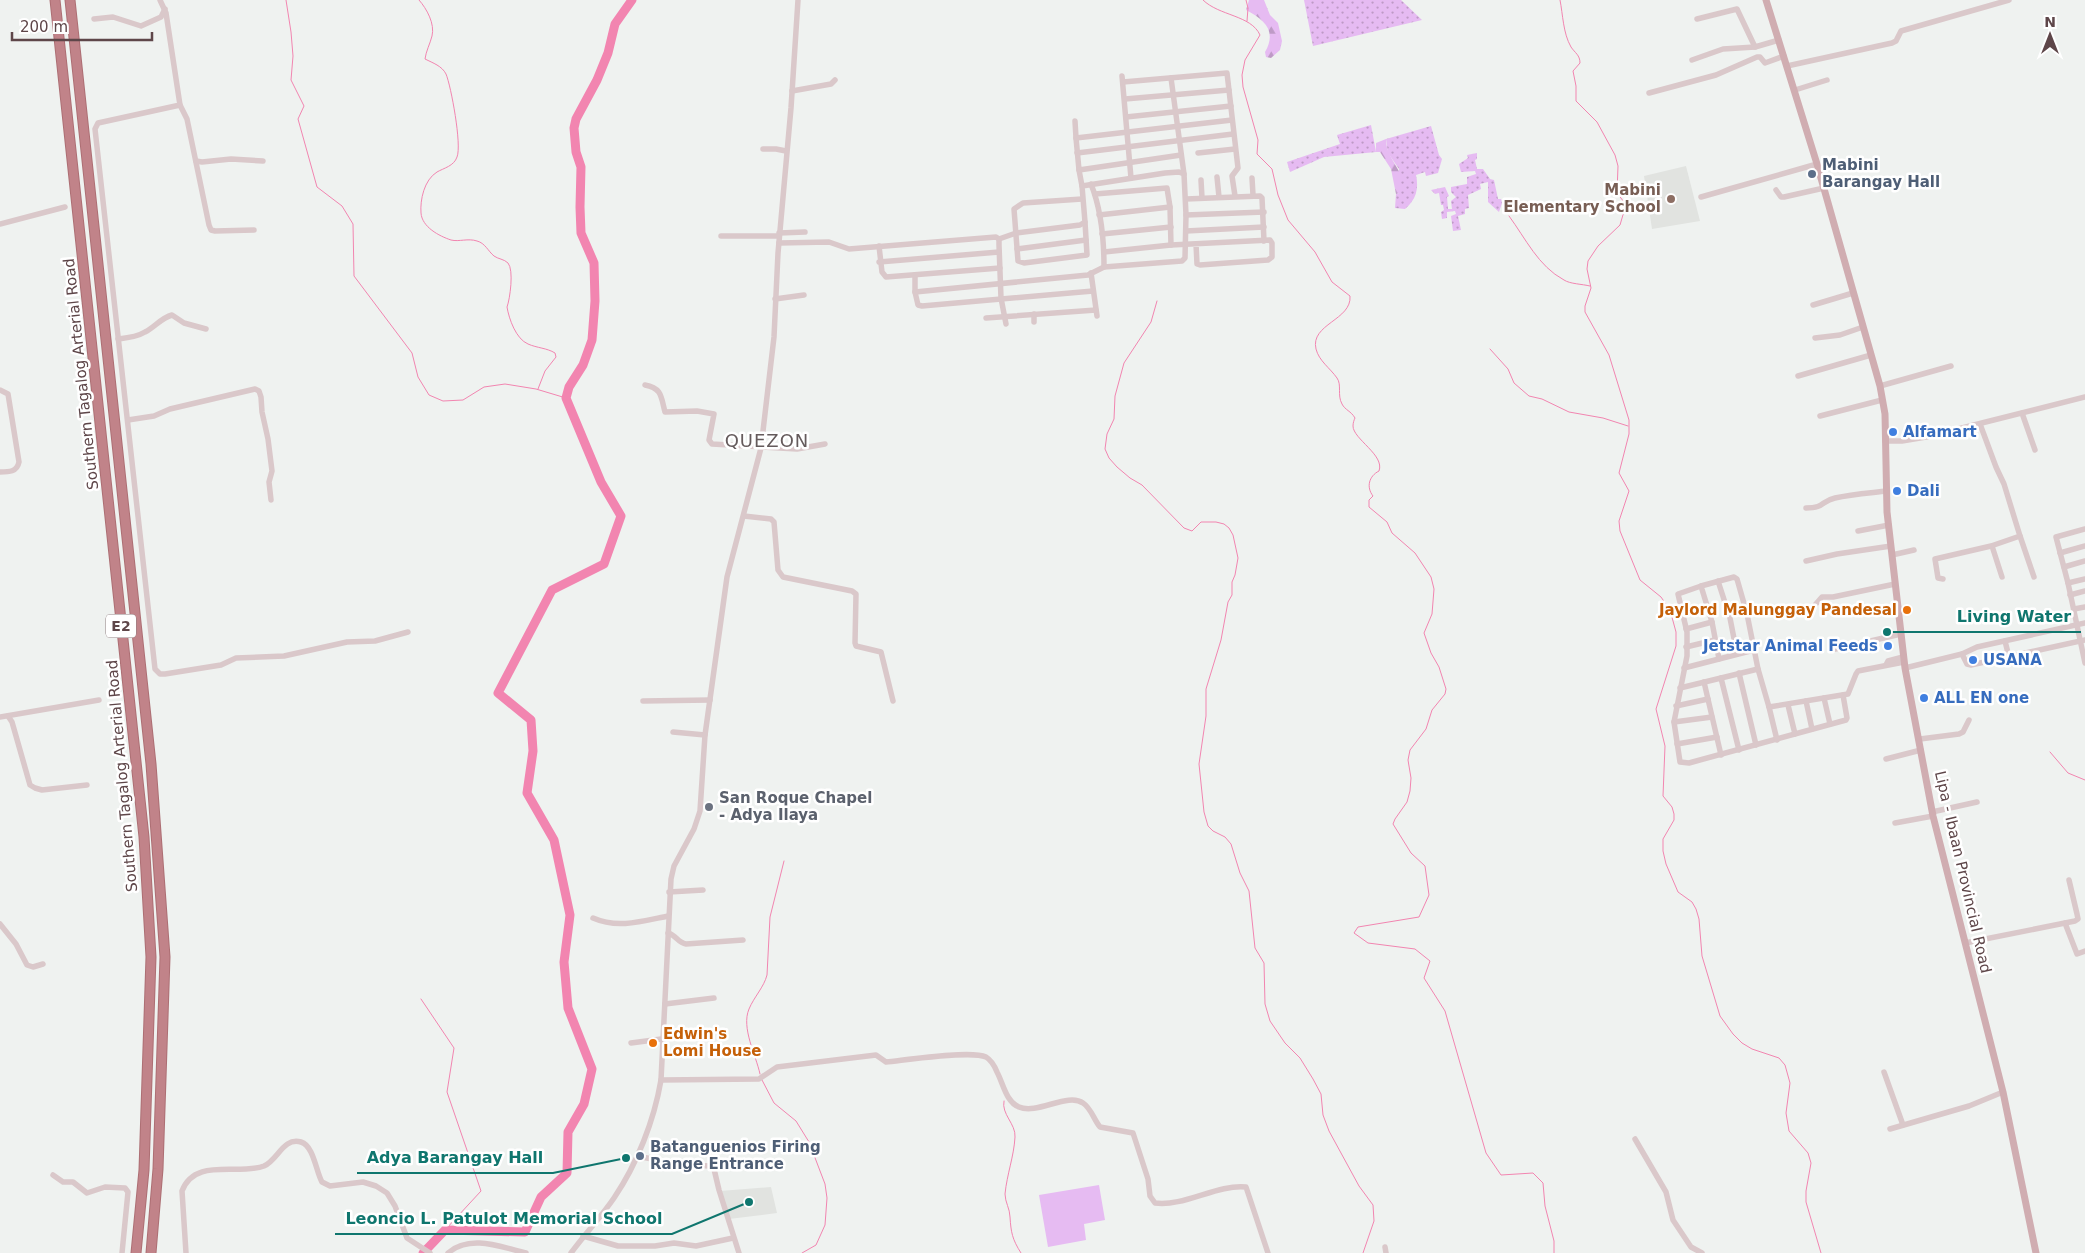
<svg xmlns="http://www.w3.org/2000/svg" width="2085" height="1253" font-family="'DejaVu Sans',sans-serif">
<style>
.education{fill:#e1e3e0}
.grass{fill:url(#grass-dots)}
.forest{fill:url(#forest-firs)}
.garden{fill:#e6bbf2}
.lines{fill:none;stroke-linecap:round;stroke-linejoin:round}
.stream{stroke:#f285b0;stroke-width:1}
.river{stroke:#f285b0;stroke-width:9}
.highway-casing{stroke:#ad6f74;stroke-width:11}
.minor{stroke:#dac8ca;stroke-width:5.5}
.major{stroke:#d0adb1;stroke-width:7}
.highway{stroke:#c18389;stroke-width:9}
.service-dot{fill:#5c6f8a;stroke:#fff;stroke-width:2}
.education-dot{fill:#8d6e63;stroke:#fff;stroke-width:2}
.shop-dot{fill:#3f7fe0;stroke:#fff;stroke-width:2}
.food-dot{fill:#e8710a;stroke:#fff;stroke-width:2}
.worship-dot{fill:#6b7280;stroke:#fff;stroke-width:2}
.labels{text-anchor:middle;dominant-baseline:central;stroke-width:5;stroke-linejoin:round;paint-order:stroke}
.shield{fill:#fff;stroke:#8e7e80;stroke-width:1}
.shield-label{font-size:14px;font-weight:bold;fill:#5e4649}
.service-label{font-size:15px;font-weight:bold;fill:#4e5e75;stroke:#fff;text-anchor:start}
.education-label{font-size:15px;font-weight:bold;fill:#785e54;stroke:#fff;text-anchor:end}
.street-label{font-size:15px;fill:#5e4649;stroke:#fff}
.shop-label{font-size:15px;font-weight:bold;fill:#366cbe;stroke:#fff;text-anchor:start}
.food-label{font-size:15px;font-weight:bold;fill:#c56008;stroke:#fff;text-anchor:end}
.worship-label{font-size:15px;font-weight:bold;fill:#5b616d;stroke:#fff;text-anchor:start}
.quarter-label{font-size:18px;letter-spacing:1px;fill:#655b5c;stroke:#fff}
.leader{fill:none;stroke:#0f766e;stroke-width:2}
.callout-dot{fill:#0f766e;stroke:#fff;stroke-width:2}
.callout-label{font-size:16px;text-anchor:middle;font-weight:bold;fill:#0f766e;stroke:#fff;stroke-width:5;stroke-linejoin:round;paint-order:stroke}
</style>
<defs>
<pattern id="grass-dots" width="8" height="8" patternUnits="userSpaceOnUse" patternTransform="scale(1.25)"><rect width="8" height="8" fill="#e6bbf2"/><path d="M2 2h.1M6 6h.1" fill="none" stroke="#be9ac6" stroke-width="1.8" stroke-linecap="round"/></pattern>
<pattern id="forest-firs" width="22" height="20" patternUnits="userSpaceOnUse" patternTransform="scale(1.25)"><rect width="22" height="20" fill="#e6bbf2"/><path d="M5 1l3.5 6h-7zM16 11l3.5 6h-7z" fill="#be9ac6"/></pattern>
</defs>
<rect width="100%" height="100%" fill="#eff2f0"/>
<g class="education">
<path d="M1686,166L1700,221L1652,229L1644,176Z"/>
<path d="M771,1187L777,1213L729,1219L720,1191Z"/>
</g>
<g class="grass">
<path d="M1304,0H1401L1422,20L1313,46Z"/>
<path d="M1371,125L1376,152L1324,157L1290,172L1287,162L1340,144L1337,135Z"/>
<path d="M1431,126L1439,155L1442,159L1438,173L1426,176L1425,172L1416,175C1419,189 1416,200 1405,209L1395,208L1396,194L1399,193V169L1388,153L1386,139Z"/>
<path d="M1477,153V159L1475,160L1477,169H1483L1490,179L1494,180L1498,199H1501L1502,203L1499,212L1488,202V182L1480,184L1481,189L1468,195L1469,208L1465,209V214L1458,216L1461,230L1453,231L1451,216L1456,214L1455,211L1447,212V218L1442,219L1441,212L1444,210L1443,205H1441L1439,193L1435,194L1431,190L1445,187L1449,196L1447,197L1448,209H1452L1451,201L1456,197L1451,192V187L1467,184V177L1476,174L1475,171L1461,172L1459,164L1468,158L1467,155Z"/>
</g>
<g class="forest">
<path d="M1249,0H1264L1270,15L1278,23L1282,41L1280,50L1271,58L1266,57L1265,52C1277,31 1265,20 1246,10Z"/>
<path d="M1386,139C1386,155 1397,164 1402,178L1399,187V193L1396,194L1391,169L1380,152H1376V143Z"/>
</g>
<path class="garden" d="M1099,1185L1105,1220L1084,1224L1086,1240L1048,1247L1039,1195Z"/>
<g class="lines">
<g class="stream">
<path d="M286,0L291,32L293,56L291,80L304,106L298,119L317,187L342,206L353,224L354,276L412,353L418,377L429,395L443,401L463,400L484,387L505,384L536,389L566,398"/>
<path d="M419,0C427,9 435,24 432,36C430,44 426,51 425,59C433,63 442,66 446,74C451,86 462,145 457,157C454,166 444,168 437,172C424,180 420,200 421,213C422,227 439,236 451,240C459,242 468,238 477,241C485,243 488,251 494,256C498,259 504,259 508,263C514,270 510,299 507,307C509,319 516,339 528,344C537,348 547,348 555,353L556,357L545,371L538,389"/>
<path d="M1203,0C1219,16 1251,15 1260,35L1245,60L1242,75L1243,87L1258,140L1257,154L1272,169L1278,195L1288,220L1315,252L1332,282L1350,296C1352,320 1310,324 1316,349C1319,361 1330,368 1337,378C1342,385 1337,395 1342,404C1345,410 1351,411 1355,418C1354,420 1353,423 1353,426C1353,439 1385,455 1379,471C1369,476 1366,487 1373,496L1369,500V507L1387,522L1392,533L1415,553L1431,577L1434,589L1432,614L1424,633L1431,653L1439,667L1446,689L1445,694L1432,710L1426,729L1410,750L1408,760L1411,778L1410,791L1407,802L1395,819L1393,824L1411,853L1425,866L1429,895L1419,917L1358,927L1354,933L1368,943L1415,949L1430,961L1424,978L1445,1011L1486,1153L1501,1175L1533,1173L1543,1183L1545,1206L1554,1241V1253"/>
<path d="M1246,0L1248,8L1247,21"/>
<path d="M1560,0C1563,15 1563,33 1571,47C1575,53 1580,55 1580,63L1573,71L1576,86V101L1597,122L1615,155L1618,166L1617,193L1624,202L1625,208L1620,225L1598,246L1588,261L1587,269L1591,288L1585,306V312L1609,355L1629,420V434L1619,473L1629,491L1619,521L1620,531L1640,580L1661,597L1670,610L1676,632V646L1656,709L1665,746L1663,796L1672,807L1674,814V820L1663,839V851L1666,864L1678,892L1692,902L1696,909L1699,919L1702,956L1720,1016L1733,1034L1742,1043L1752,1049L1779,1058L1785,1065L1790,1083L1786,1113L1789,1131L1808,1153L1811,1163L1806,1191V1202L1821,1253"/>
<path d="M1509,216C1526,239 1538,266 1564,280C1570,284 1582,284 1590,286"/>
<path d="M1157,301L1151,322L1124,363L1115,396L1114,419L1107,434L1105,449L1109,458L1117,467L1130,478L1142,485L1184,528L1192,531L1201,522H1216L1224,524L1229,528L1233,535L1238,558L1235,575L1232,582V595L1228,602L1221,640L1206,689V716L1199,764L1204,812L1208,826L1213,831L1225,837L1231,844L1240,873L1249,891L1255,948L1264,963L1265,1004L1270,1021L1285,1043L1300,1058L1313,1079L1321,1094L1323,1115L1329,1131L1359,1186L1373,1205L1374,1221L1363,1253"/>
<path d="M1490,349L1508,369L1514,383L1529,396L1542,399L1569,412L1603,418L1628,426"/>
<path d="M2050,752L2068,773L2085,780"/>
<path d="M421,999L454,1048L447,1092L481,1191L445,1230"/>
<path d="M760,1074C756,1055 741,1028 749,1009C754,997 764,987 767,975L770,917L784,861"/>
<path d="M762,1080L774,1103L796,1121L809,1142L825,1184L827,1198L825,1225L816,1245L802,1253"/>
<path d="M1004,1101C1001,1114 1016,1124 1015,1137C1014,1156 1007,1174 1005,1194C1005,1202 1010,1209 1010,1217C1011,1232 1012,1239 1021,1253"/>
</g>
<path class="river" d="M423,1253L445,1230L525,1232L541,1197L567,1173L568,1132L584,1104L592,1069L568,1008L564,962L570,915L554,840L527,793L533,751L531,720L498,693L552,590L604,564L621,516L601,482L566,398L569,387L583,365L592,340L595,301L594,263L581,233L580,207L581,167L576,152L574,128L576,119L597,80L608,53L615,24L632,0"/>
<g class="highway-casing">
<g id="highway">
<path d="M55,0L144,837L151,957L144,1170L136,1253"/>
<path d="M70,0L151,764L165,957L158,1169L151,1253"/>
</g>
</g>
<g class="minor">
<path d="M160,0L166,13L180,105L98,123L95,129L155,669L160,674H165L221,665L236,658L284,656L347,642L375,641L408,632"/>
<path d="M94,19L113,17L141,26L161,17L165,9"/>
<path d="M1697,19L1737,9L1755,47L1779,40"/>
<path d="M1692,60L1723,49L1755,47"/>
<path d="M1787,66L1892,43L1896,41L1901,31L2009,0"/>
<path d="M1122,76L1131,178"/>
<path d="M1171,78L1184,174"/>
<path d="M1123,82L1227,73L1238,168L1232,176L1235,196"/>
<path d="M1795,90L1827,80"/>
<path d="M792,91L831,84L835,80"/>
<path d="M1649,93L1716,75L1757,57H1760L1765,63L1784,56"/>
<path d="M1125,99L1229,90"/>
<path d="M180,105L187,119L209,225L211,230L215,231L254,230"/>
<path d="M1126,117L1231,106"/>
<path d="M1075,121L1076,138"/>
<path d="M763,149H776L786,151"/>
<path d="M1077,153L1233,134"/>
<path d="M1198,153L1235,149"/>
<path d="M1181,155L1079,170L1076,138L1232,120"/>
<path d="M196,161L202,162L231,159L263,161"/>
<path d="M1079,170L1082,186"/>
<path d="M1217,177L1219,197"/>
<path d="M1252,178L1253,195"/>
<path d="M1201,180L1202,198"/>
<path d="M1091,184C1101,209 1104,240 1104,267"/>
<path d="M1776,190L1781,197H1784L1824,188"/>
<path d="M1095,194L1167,188L1170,207L1171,245"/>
<path d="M1701,197L1817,164"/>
<path d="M1082,199L1023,203L1014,209L1018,261L1024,263L1087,255L1085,222"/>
<path d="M1186,199L1260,196L1262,198L1264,241"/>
<path d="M1099,215L1170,207"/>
<path d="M1186,215L1264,212"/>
<path d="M0,224L65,207"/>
<path d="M1186,231L1264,227"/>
<path d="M779,233L805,232"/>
<path d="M1102,234L1171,227"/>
<path d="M721,236H779"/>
<path d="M779,243L829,242L849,249L996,237L999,239V245L1001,298L1006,324"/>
<path d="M879,246L882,272L886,277L1000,268"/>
<path d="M1017,249L1086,240"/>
<path d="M1104,252L1171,245L1270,240L1272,243V257L1268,260L1200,265L1197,264L1196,244"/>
<path d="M879,262L999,252"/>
<path d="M1091,273L1097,316"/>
<path d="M915,275V292L1088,275L1104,267L1182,261L1185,258L1186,215L1184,174L1179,172L1165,173L1082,186L1085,222L1080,225L1016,233L999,239"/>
<path d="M915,292L918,305L922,306L1093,291"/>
<path d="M775,299L804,295"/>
<path d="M1813,305L1853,293"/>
<path d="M1034,314V322"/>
<path d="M986,318L1096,310"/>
<path d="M1815,338L1840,335L1863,327"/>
<path d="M118,339C127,338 137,337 145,332C155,327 161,318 172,315L184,323L206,329"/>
<path d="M1798,376L1871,355"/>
<path d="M645,385C662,388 661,397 665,412L697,411L714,414L709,440L712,444L797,449L825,444"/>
<path d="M1880,386L1951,366"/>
<path d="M0,390L8,394L19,462C17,472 9,472 0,472"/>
<path d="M2022,413L2035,450"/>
<path d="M1820,416L1882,400"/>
<path d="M128,420L154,416L170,409L255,389L259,391L261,397L262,412L268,439L272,471L269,482L271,500"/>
<path d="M1885,441H1902L1926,437L2085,397"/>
<path d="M1806,508C1825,508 1821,501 1835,498C1852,494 1870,493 1887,491"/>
<path d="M744,516L771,519L774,522L778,570L783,577L852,591L856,594L855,643L856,646L881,652L893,701"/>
<path d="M2085,529L2056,537L2068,583L2085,663"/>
<path d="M1858,531L1889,525"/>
<path d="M2020,536L2034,577"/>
<path d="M1992,546L2002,577"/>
<path d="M2060,553L2085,546"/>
<path d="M1892,555L1914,550"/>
<path d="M1806,561L1837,554L1891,546"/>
<path d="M2064,567L2085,561"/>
<path d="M1943,579L1938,578L1935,559L1991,546L2020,536L2004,484L1996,467L1980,424"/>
<path d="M1718,581L1730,618L1737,654"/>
<path d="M2068,583L2085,579"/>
<path d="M1701,586L1678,594L1687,632V656L1674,722L1680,762L1689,763L1846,720L1847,718L1843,695"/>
<path d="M2070,595L2085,591"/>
<path d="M1815,605L1822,597H1833L1895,584"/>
<path d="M2074,609L2085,607"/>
<path d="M1683,613L1707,607"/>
<path d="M1686,629L1712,622"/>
<path d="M2005,641L2009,657"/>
<path d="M1686,647L1715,640"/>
<path d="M1831,650L1901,634"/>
<path d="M1962,654L1967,664L1971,665L2085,640"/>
<path d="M1719,659L1712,622L1701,586L1734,577L1737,579L1747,614L1758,669L1769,707L1848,694L1856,674L1858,671L1904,662"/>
<path d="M1886,665L1888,661L1903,657"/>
<path d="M1684,668L1754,650"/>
<path d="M1905,668L1962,654L1977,647L2085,623"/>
<path d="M1739,673L1756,745"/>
<path d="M1721,678L1739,750"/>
<path d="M1704,682L1721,755"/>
<path d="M1680,688L1758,669"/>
<path d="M1824,698L1830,724"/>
<path d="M643,701L710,700"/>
<path d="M1806,701L1812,729"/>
<path d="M1788,705L1795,734"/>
<path d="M1676,706L1708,699"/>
<path d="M1769,707L1777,740"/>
<path d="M8,716L12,722L30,785L35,788L42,790L87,785"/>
<path d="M0,717L99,700"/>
<path d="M1674,722L1712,717"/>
<path d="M673,732L705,735"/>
<path d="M1920,739L1959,734L1963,732L1969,720"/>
<path d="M1677,744L1717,737"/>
<path d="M1886,759L1921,750"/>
<path d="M1932,812L1977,802"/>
<path d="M1895,823L1933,816"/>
<path d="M669,892L703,890"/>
<path d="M593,918C618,929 643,921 668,916"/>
<path d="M2065,923L2077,954L2085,951"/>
<path d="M0,924L16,944L27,965L33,967L43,964"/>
<path d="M668,933C676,935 678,943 686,944L743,940"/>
<path d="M1965,943L2075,921L2078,919L2077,914L2069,880"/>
<path d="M665,1004L714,998"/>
<path d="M631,1043L699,1034"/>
<path d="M1884,1072L1903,1125"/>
<path d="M661,1080L759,1079L777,1067L876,1055L886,1062C906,1060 971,1050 986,1057C991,1060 995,1067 997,1072C1003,1083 1006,1102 1019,1107C1037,1115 1068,1092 1083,1103C1091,1108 1094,1120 1100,1127L1133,1133L1148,1179L1150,1196L1155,1203C1184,1207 1217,1184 1246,1187L1268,1253"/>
<path d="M1890,1129L1969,1106L2003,1092"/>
<path d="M1635,1139L1666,1192L1673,1220L1691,1247L1702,1253"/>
<path d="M637,1156L682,1165L711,1166L714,1169L719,1190L739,1253"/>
<path d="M53,1175L63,1182H73L87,1193L105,1187L125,1188L128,1192L122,1253"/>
<path d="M583,1236L618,1246H655L674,1243L696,1246L733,1238"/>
<path d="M1385,1247L1386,1253"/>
<path d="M186,1253L182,1191C195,1157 237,1176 264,1166C278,1160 283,1137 301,1142C314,1146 316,1172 322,1182L330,1186L363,1182L376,1186L387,1193L395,1206L407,1238L430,1253"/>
<path d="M448,1253C470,1234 501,1247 526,1253"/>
<path d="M571,1253C585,1234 601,1217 614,1198C637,1164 654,1121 661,1080L671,879L674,866L694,829L700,811L705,735L727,577L761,448L774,337L778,253L791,108L798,0"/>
</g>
<path class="major" d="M1766,0L1817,164L1880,386L1885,414L1887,512L1905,668L1933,816L2003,1092L2036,1253"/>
<use href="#highway" class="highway"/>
</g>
<g class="service-dot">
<circle cx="1812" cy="174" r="5"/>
<circle cx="640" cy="1156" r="5"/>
</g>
<circle class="education-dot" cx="1671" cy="199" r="5"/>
<g class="shop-dot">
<circle cx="1893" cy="432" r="5"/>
<circle cx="1897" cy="491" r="5"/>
<circle cx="1888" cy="646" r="5"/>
<circle cx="1973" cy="660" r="5"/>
<circle cx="1924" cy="698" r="5"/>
</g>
<g class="food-dot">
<circle cx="1907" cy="610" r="5"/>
<circle cx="653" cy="1043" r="5"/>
</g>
<circle class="worship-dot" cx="709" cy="807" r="5"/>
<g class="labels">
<rect class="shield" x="106" y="614.5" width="30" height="23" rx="4"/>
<g class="shield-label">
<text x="121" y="626">E2</text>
</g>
<g class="service-label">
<text x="1822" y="165">Mabini<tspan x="1822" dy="17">Barangay Hall</tspan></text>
<text x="650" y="1147">Batanguenios Firing<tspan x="650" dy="17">Range Entrance</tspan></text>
</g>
<g class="education-label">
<text x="1661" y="190">Mabini<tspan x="1661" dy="17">Elementary School</tspan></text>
</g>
<g class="street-label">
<text transform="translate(81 374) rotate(-96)">Southern Tagalog Arterial Road</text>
<text transform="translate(122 776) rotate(-95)">Southern Tagalog Arterial Road</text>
<text transform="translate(1963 872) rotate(77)">Lipa - Ibaan Provincial Road</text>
</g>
<g class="shop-label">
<text x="1903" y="432">Alfamart</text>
<text x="1907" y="491">Dali</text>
<text x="1878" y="646" text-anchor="end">Jetstar Animal Feeds</text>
<text x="1983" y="660">USANA</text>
<text x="1934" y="698">ALL EN one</text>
</g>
<g class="food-label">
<text x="1897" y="610">Jaylord Malunggay Pandesal</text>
<text x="663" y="1034" text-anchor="start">Edwin's<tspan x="663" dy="17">Lomi House</tspan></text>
</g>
<g class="worship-label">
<text x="719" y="798">San Roque Chapel<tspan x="719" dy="17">- Adya Ilaya</tspan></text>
</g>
<g class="quarter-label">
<text x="767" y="440">QUEZON</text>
</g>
</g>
<path class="leader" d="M1887 632L1946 632H2081M626 1158L553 1173H357M749 1202L672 1234H335"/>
<g class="callout-dot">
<circle cx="1887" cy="632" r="5"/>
<circle cx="626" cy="1158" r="5"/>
<circle cx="749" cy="1202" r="5"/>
</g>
<g class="callout-label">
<text x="2014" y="622">Living Water</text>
<text x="455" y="1163">Adya Barangay Hall</text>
<text x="504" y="1224">Leoncio L. Patulot Memorial School</text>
</g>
<g transform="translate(2050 35)" stroke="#ffffff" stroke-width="4" paint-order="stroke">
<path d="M0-4L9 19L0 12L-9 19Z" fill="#5e4649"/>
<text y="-8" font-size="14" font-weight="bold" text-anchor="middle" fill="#5e4649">N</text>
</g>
<path d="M12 32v8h140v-8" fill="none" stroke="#5e4649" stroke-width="2.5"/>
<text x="20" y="32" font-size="15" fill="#5e4649" stroke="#ffffff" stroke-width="4" paint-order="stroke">200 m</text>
</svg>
